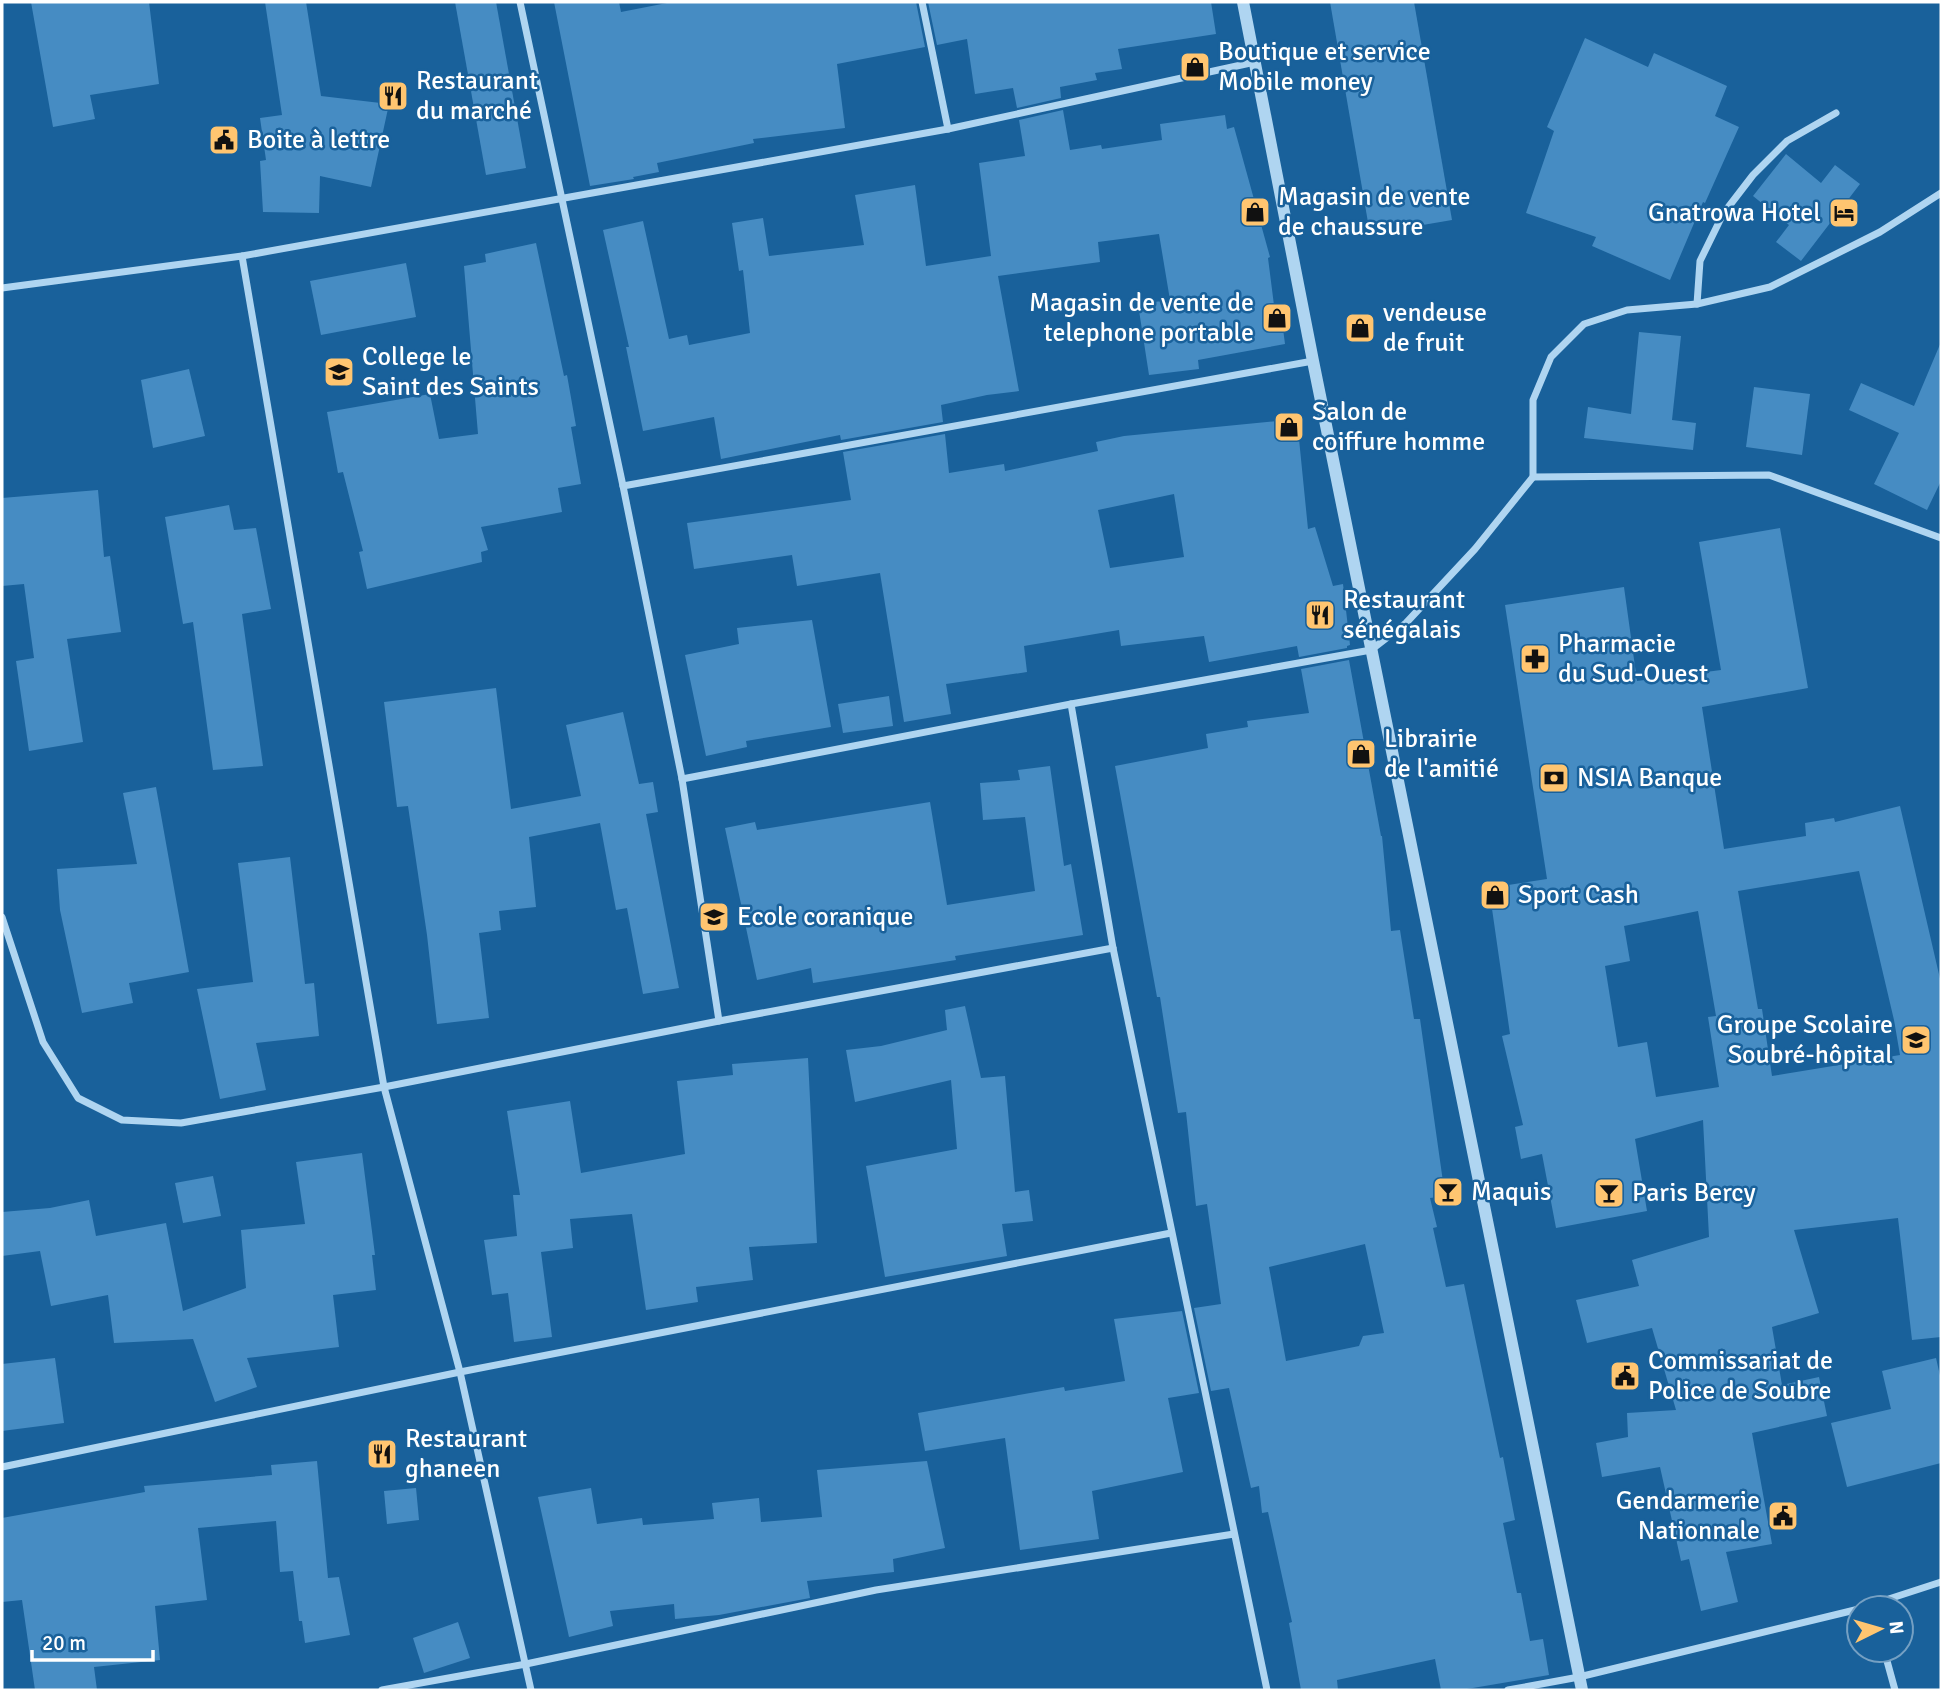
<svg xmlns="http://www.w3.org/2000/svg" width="1943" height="1692" font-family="Signika,sans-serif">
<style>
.building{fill:#468cc3;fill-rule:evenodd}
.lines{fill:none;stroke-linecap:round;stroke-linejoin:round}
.minor{stroke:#afd5f1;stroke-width:7}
.tertiary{stroke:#afd5f1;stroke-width:12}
.labels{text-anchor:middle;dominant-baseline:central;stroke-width:5;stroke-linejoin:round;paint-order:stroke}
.poi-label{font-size:26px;fill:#fff;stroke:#19619b;text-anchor:start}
</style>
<rect width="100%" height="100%" fill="#19619b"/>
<g class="building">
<path d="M31,2H149L159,84L90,95L95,119L53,127Z"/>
<path d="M265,2H306L321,96L389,104L371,187L320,176L319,213L263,212L260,161L266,160L260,118L282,115Z"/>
<path d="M455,2H496L526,168L486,175Z"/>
<path d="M554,2H619L621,12L672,2H916L925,47L837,64L845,128L753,139L754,143L657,163L659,172L633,177L634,179L590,186Z"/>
<path d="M928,2H1211L1216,34L1118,49L1122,69L1095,73L1097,80L1060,87L1061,98L1017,108L1013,88L975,94L967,39L937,45Z"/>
<path d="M1330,2H1414L1452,220L1370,234Z"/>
<path d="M1585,38L1648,67L1654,53L1727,86L1715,116L1739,127L1705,203L1703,202L1670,280L1592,246L1596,237L1526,213L1554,131L1547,127Z"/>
<path d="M1063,110L1070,150L1101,145L1102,149L1162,140L1160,124L1225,115L1227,129L1234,127L1270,257L1268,258L1275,313H1281L1285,344L1198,360L1199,369L1149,375L1138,304L1170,300L1159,234L1098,242L1100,262L998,276L1019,391L987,395L941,405L943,422L841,440L840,435L721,459L714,417L643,431L626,347H629L603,230L643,221L669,339L687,335L689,345L750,333L743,270L739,271L732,223L763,218L769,256L864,245L855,195L915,185L926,266L991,256L979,163L1025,156L1019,120Z"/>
<path d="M1786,154L1821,183L1835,165L1860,184L1801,261L1776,242L1789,225L1753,196Z"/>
<path d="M536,243L564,376L567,375L576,426L571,427L581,484L558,488L562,512L481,527L488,550L481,552L482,562L367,589L359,552L363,551L343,472L338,473L327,412L430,394L439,439L478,434L464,266L486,262L485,254Z"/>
<path d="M406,263L416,317L321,335L310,281Z"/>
<path d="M1639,332L1681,336L1672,420L1696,423L1693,450L1584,438L1588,407L1631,414Z"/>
<path d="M1941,342V481L1927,510L1874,484L1899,433L1849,410L1861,383L1914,406Z"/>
<path d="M189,369L205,436L153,448L141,380Z"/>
<path d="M1754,387L1810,394L1802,455L1746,447Z"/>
<path d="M1297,419L1308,529L1315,527L1333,586L1343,584L1350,645L1347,646V648L1299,657L1297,646L1209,662L1204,636L1121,646L1119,630L1024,646L1027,672L946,684L951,714L904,722L880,573L797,586L792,555L694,569L687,523L851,500L843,452L945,434L949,473L1004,464L1005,471L1098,451L1096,442L1124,436ZM1174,494L1184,557L1110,568L1098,510Z"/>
<path d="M98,490L104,557L110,556L121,632L67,639L83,742L29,751L16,661L34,658L24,584L2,586V498Z"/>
<path d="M229,505L234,530L256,528L271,609L242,614L263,766L213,770L193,622L183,624L165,517Z"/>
<path d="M1780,528L1808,688L1702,707L1724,849L1806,836L1805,823L1834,818L1835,822L1900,806L1941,983V1337L1912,1340L1898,1218L1794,1230L1819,1313L1772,1327L1782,1385L1819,1377L1827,1416L1752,1433L1772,1544L1726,1552L1738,1602L1701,1611L1689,1559L1681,1561L1660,1467L1602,1477L1596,1443L1628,1437L1627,1413L1676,1410L1652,1328L1587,1343L1576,1300L1639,1286L1632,1260L1709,1237L1703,1120L1635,1139L1647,1211L1556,1228L1542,1154L1521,1159L1515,1127L1523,1125L1502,1036L1510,1034L1489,888L1547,879L1505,605L1624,587L1637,681L1721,670L1699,542ZM1859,871L1894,1020L1900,1055L1772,1076L1762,1009H1758L1738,891ZM1698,911L1716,1016L1708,1017L1719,1087L1656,1097L1647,1042L1618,1047L1605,966L1630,961L1624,926Z"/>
<path d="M812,620L831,727L746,741L747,747L706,756L685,655L739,644L737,628Z"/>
<path d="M1349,660L1381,836H1382L1391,931L1400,930L1414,1019H1420L1445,1196L1430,1198L1437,1227L1433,1228L1446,1287L1464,1284L1500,1458L1503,1457L1515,1520L1503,1523L1517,1593H1521L1530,1641L1543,1639L1549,1675L1461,1690H1441L1435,1659L1337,1680L1338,1690H1301L1289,1623L1292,1622L1268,1512L1262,1513L1259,1486L1251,1488L1229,1388L1211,1391L1194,1308L1221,1304L1207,1204L1196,1206L1186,1112L1178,1113L1160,997H1157L1115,766L1208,748L1206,734L1248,727L1247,721L1309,713L1301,669ZM1365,1244L1384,1333L1363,1336L1359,1346L1286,1361L1269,1267Z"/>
<path d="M496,688L511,809L581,796L566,725L623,712L639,784L653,782L658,812L646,814L679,988L643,994L627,908L616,910L600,823L529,837L536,907L499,911L501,930L479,933L489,1018L437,1024L427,935L408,806L397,807L384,702Z"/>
<path d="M889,696L893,726L843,733L838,704Z"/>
<path d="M1050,766L1064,866L1071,864L1083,935L955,956L956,960L813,983L811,968L757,980L725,828L755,822L757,830L930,802L947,905L1035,891L1025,817L983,820L980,783L1020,780L1018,770Z"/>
<path d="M156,787L189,972L129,983L133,1003L82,1013L60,910L57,869L137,864L123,793Z"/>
<path d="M290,857L305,984L314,983L319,1036L256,1043L266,1090L220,1099L197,989L253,982L238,863Z"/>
<path d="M965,1006L981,1078L1005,1076L1015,1192L1029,1190L1033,1221L1002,1224L1007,1256L885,1277L866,1166L957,1149L951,1080L855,1102L846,1050L881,1046L947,1030L945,1010Z"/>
<path d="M808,1058L817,1243L749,1247L753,1280L696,1287L698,1302L646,1310L632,1214L570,1219L573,1248L541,1252L552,1337L514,1342L508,1293L492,1295L484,1240L517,1236L513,1195H520L507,1111L570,1101L581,1173L685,1154L677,1081L733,1075L732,1064Z"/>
<path d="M362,1153L375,1255H372L376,1290L333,1295L339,1347L247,1358L257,1387L215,1402L193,1339L114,1343L108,1295L51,1306L40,1251L2,1256V1212L50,1208L89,1200L96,1236L166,1223L183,1311L246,1288L241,1230L305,1224L296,1162Z"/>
<path d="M213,1176L221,1216L183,1223L175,1183Z"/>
<path d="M1182,1311L1199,1393L1168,1398L1183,1472L1092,1491L1099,1539L1020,1550L1005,1438L925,1451L918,1413L1064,1387L1065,1391L1125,1381L1114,1319Z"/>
<path d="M55,1358L64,1423L2,1431V1364Z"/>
<path d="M1936,1358L1941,1380V1463L1847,1487L1831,1423L1891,1409L1882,1371Z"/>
<path d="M317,1461L328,1578L339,1577L350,1635L305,1643L302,1621H299L293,1571L280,1572L276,1521L198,1528L207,1600L155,1606L160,1660L94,1667L97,1690H35L22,1600L2,1602V1518L145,1492L144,1486L272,1475L271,1465Z"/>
<path d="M927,1461L945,1548L893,1559L894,1572L807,1581L810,1598L719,1615L675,1619L674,1604L610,1611L613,1626L569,1637L538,1497L591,1488L597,1524L642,1518L643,1525L714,1519L712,1503L759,1498L761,1522L822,1517L817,1470Z"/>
<path d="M416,1488L419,1520L387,1524L384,1491Z"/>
<path d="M458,1622L470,1658L424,1673L413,1638Z"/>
</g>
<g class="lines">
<g class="minor">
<path d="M520,2L623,486L682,779L719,1021"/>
<path d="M922,2L948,129"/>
<path d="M242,256L384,1087L460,1372L531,1690"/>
<path d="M2,288L242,256L948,129L1255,62"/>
<path d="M1697,304L1700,261L1723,214L1753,175L1787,141L1836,113"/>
<path d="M1533,477L1769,475L1941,538"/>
<path d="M623,486L1313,361"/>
<path d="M1071,704L1113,948L1267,1690"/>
<path d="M682,779L1071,704L1371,650L1406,623L1475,549L1533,477V400L1551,357L1584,324L1627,310L1697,304L1770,287L1880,232L1941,193"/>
<path d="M2,917L43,1042L78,1098L122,1120L181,1123L384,1087L719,1021L1113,948"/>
<path d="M2,1467L460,1372L1171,1233"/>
<path d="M1861,1608L1941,1582"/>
<path d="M1884,1650L1895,1690"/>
<path d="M382,1690L526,1664L876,1590L1234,1534"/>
<path d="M1508,1690L1579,1677L1859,1609"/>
</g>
<path class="tertiary" d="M1243,2L1313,361L1582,1690"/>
</g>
<defs>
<g id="shop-square" transform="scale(1.575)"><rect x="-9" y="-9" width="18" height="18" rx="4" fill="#ffc570" stroke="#19619b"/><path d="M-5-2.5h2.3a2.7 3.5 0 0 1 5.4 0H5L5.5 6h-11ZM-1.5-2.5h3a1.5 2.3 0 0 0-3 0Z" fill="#111"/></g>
<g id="restaurant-square" transform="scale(1.575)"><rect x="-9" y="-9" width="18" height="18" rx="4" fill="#ffc570" stroke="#19619b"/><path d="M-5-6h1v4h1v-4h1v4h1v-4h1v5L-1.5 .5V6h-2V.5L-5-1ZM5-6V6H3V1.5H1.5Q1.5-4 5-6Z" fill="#111"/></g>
<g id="civic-square" transform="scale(1.575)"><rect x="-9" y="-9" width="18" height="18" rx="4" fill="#ffc570" stroke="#19619b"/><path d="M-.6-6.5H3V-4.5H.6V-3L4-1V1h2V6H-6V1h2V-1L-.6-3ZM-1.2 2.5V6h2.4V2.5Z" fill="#111"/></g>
<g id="hotel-square" transform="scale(1.575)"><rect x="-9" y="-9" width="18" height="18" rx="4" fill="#ffc570" stroke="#19619b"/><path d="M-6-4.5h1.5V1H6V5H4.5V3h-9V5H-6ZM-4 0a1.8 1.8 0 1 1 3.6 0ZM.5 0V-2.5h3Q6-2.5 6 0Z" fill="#111"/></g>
<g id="university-square" transform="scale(1.575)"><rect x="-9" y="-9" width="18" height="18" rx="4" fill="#ffc570" stroke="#19619b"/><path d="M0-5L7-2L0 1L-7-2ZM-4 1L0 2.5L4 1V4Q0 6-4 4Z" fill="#111"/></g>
<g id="pharmacy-square" transform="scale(1.575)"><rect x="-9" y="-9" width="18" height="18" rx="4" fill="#ffc570" stroke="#19619b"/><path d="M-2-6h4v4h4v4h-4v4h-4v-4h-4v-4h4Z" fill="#111"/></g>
<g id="bank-square" transform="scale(1.575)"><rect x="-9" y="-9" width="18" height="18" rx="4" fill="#ffc570" stroke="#19619b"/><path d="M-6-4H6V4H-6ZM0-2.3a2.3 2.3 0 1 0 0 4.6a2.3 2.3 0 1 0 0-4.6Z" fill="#111"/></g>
<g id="school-square" transform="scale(1.575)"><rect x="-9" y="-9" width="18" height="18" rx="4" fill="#ffc570" stroke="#19619b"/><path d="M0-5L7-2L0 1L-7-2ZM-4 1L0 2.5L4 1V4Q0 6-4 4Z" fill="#111"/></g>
<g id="bar-square" transform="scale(1.575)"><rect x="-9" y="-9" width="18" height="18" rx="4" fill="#ffc570" stroke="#19619b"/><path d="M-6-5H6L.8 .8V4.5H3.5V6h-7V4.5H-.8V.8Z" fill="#111"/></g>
</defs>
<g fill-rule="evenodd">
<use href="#shop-square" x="1195" y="67"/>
<use href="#restaurant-square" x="393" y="96"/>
<use href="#civic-square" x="224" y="140"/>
<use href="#shop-square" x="1255" y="212"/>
<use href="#hotel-square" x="1844" y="213"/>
<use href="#shop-square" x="1277" y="318"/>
<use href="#shop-square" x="1360" y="328"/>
<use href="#university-square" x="339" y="372"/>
<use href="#shop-square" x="1289" y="427"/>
<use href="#restaurant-square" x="1320" y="615"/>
<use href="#pharmacy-square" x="1535" y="659"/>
<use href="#shop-square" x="1361" y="754"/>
<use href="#bank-square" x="1554" y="778"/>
<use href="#shop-square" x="1495" y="895"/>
<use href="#school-square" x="714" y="917"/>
<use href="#school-square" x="1916" y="1040"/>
<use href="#bar-square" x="1448" y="1192"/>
<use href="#bar-square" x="1609" y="1193"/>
<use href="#civic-square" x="1625" y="1376"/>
<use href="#restaurant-square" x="382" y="1454"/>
<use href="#civic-square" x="1783" y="1516"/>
</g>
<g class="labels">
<g class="poi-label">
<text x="1218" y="52">Boutique et service<tspan x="1218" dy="30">Mobile money</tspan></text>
<text x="416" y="81">Restaurant<tspan x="416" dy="30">du marché</tspan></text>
<text x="247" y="140">Boite à lettre</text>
<text x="1278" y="197">Magasin de vente<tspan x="1278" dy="30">de chaussure</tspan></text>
<text x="1821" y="213" text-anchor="end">Gnatrowa Hotel</text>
<text x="1254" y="303" text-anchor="end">Magasin de vente de<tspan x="1254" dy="30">telephone portable</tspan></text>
<text x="1383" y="313">vendeuse<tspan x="1383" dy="30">de fruit</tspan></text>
<text x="362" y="357">College le<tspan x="362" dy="30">Saint des Saints</tspan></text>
<text x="1312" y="412">Salon de<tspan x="1312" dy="30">coiffure homme</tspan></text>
<text x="1343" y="600">Restaurant<tspan x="1343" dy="30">sénégalais</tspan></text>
<text x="1558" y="644">Pharmacie<tspan x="1558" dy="30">du Sud-Ouest</tspan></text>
<text x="1384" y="739">Librairie<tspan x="1384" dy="30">de l'amitié</tspan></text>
<text x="1577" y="778">NSIA Banque</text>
<text x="1518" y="895">Sport Cash</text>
<text x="737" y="917">Ecole coranique</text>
<text x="1893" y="1025" text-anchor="end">Groupe Scolaire<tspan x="1893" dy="30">Soubré-hôpital</tspan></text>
<text x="1471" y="1192">Maquis</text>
<text x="1632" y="1193">Paris Bercy</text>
<text x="1648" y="1361">Commissariat de<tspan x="1648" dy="30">Police de Soubre</tspan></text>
<text x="405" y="1439">Restaurant<tspan x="405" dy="30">ghaneen</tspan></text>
<text x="1760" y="1501" text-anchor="end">Gendarmerie<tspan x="1760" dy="30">Nationnale</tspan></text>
</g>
</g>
<rect width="1943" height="1692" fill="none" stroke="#ffffff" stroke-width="7"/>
<g transform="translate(1880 1629) rotate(85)"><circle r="33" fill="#19619b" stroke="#75a0c3" stroke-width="2"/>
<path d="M0-5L12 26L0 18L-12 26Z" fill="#ffc570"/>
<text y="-10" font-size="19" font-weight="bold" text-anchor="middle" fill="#ffffff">N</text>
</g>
<path d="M32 1650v10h121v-10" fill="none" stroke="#ffffff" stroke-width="3.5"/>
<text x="42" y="1650" font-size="21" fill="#ffffff" stroke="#19619b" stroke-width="5" paint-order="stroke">20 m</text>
</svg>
